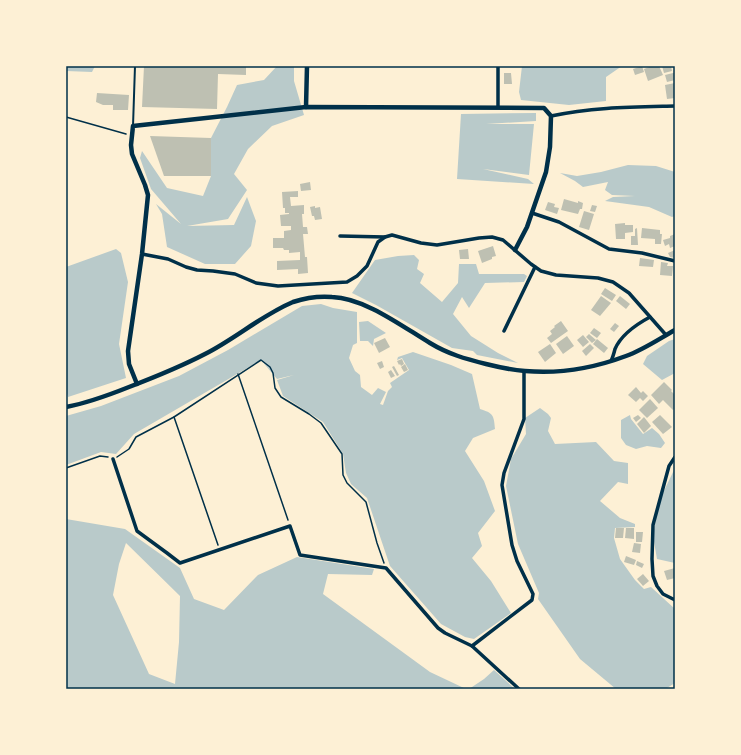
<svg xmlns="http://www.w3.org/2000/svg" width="741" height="755" font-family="Montserrat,sans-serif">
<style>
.green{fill:#b9caca;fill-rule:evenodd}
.building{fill:#bec0b2}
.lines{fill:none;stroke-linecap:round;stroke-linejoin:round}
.path{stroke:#003049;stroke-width:1.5}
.service{stroke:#003049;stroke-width:2}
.minor{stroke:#003049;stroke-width:3.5}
.tertiary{stroke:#003049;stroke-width:4.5}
.neatline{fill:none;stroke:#003049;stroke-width:1.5}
</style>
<rect width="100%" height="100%" fill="#fdf0d5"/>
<g class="green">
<path d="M66,66H95L92,72L66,71Z"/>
<path d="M277,66H294V81L304,115L272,126L248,149L234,174L247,190L228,219L187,226L234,225L247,197L256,221L251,246L235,264H205L167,247L162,214L156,204L181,224L151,189L140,158L142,151L167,188L203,196L211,176V138L227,107L237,85L264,80Z"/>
<path d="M522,66H622L606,77V101L569,105L521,100L519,92Z"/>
<path d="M536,113V121L486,124H534L529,175L483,169L528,179L534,184L457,179L461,114Z"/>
<path d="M628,165L656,166L675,172V216L672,217L649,207L605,201L613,197L635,196L612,195L605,190L608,182L583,187L575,181L560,173L577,176L601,172Z"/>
<path d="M116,249L121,253L128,282L119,344L126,378L68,397L66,390V267Z"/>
<path d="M414,255L419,260L417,269L424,274L420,283L442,302L458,283L459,264H476L479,274H524L527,276L524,282L485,283L469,308L462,297L453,314L471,336L498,353L518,363L477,355L473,351L452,348L376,305L352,293L375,260L398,256Z"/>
<path d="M321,304L333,308L357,312V343L353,345L349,358L355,371L360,375L361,387L372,395L378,388L386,392L380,404L383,405L388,391L392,387L390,383L409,370L402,358L397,360L398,357L413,352L451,365L472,374L480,409C493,413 494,415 495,429L473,438L465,451L484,481L495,511L478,533L482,546L472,558L491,581L511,613L474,639L465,637L441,624L390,566L367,498L351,484L346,473L343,454L323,422L283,396L277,380L294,375L277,379L261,360L134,434L116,454L101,452L66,465V416L101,406L179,376L228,350L302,306Z"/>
<path d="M368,321L386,333L374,339L373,346L368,341H360L359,322Z"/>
<path d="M675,339V373L662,380L643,364L647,356L669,341Z"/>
<path d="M540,408L548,414L551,418L548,431L555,444L596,442L614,461L628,463V484L618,482L600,501L620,518L635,524V527L615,528L614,538L620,559L635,580L644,589L651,587L675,609V683L667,688L659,689H616L580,659L538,599L539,593L518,544L506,486L511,459L526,434L525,418Z"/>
<path d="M630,415L631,419L643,434L652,428L659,434L665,443L661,448L647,446L636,449L626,445L621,438V420Z"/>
<path d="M675,468V563L657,559L653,536L659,501Z"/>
<path d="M66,519L125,529L180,568L194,599L224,610L258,575L297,557L374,569L372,575L328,574L323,594L430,672L466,689H66ZM126,543L180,596L179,642L175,684L149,674L113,595L119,564Z"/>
<path d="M494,670L515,689H469L484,679Z"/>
</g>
<g class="building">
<path d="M144,66H246V75L218,74L217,109L142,107Z"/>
<path d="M642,66L644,72L635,75L633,69Z"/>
<path d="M652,66H659L663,75L648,81L644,69Z"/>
<path d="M662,66H671L672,71L664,73Z"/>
<path d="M504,73H511L512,84H504Z"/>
<path d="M673,73H674L675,80L667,82L665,75Z"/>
<path d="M675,83V98L667,99L665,85Z"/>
<path d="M97,93L129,95L128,110H113V105H103L96,102Z"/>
<path d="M150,136L211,138V176H164Z"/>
<path d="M310,182L311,190L301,191L300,184Z"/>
<path d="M298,191V197H290L291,206L304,205V214H302L303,227H307L308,234H303L305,257H307L308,273L298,274V269L277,270V261L300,260V252L289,253V250H284L283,248H273V238H284V231L291,230V226H281L280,215L289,214V213H285V208H283L282,192Z"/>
<path d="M564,199L578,203V201L583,203L582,209H580L578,214L561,210Z"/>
<path d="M548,202L555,204L554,207L559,208L557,214L545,210Z"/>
<path d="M592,205L597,206L595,212L590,211Z"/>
<path d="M315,206V208L320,207L322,219L315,220L314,216H312L310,207Z"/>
<path d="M584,211L594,214L589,230L579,227Z"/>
<path d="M625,223V225H633V232L625,233V239H616L615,224Z"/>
<path d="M637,228L638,245H631V236H635V229Z"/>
<path d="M642,228L660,230V234H662L661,244H655V239L641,238Z"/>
<path d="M675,234V246L670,248L669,244L665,246L663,240L670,238V236Z"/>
<path d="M493,246L496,256L492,257V259L482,263L478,251Z"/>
<path d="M468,249L469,259H460L459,250Z"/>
<path d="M675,250V258L670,257L668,253Z"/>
<path d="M640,258L654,260L653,267L639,266Z"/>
<path d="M661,262L668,263L667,266H673L672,276L660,275Z"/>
<path d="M605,288L616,295L612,301L601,294Z"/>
<path d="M601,296L611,303L600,316L591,310Z"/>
<path d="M620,296L630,304L626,309L616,301Z"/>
<path d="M561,321L568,331L551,343L547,338L552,334L550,331L555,327L554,326Z"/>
<path d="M615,323L619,326L614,332L610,329Z"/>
<path d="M594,328L601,333L597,338L590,333Z"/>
<path d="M589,334L596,340L592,343L586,337Z"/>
<path d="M583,335L589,342L583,347L577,340Z"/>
<path d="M567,336L574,346L563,354L556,344Z"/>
<path d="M385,338L390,347L379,353L374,343Z"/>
<path d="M597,339L608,348L604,353L593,344Z"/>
<path d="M550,344L556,353L545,362L538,352Z"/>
<path d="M590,344L594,348L586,356L582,351Z"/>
<path d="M402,359L404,364L401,366L400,364L399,365L397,361Z"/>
<path d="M382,361L384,367L380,369L377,363Z"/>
<path d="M405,364L408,370L404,372L401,367Z"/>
<path d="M394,366L399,375L397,376L392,367Z"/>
<path d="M391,370L395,376L391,378L388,372Z"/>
<path d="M664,382L672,390L671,391L675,395V408L673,410L663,400L659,404L651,395Z"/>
<path d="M636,387L641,393L643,391L648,396L643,401L640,398L636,402L628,395Z"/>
<path d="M650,399L658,408L647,418L639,410Z"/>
<path d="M638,415L641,418L636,422L633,418Z"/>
<path d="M660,415L672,427L663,434L652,422Z"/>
<path d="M644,417L651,426L644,433L637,424Z"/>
<path d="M616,528H624L623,538H615Z"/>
<path d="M626,528H634V539L625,538Z"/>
<path d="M636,532H643L642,542H636Z"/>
<path d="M634,543L641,544L640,553L632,552Z"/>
<path d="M626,556L636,560L634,565L624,562Z"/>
<path d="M637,561L644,564L642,568L636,565Z"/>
<path d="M675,568V578L667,580L664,571Z"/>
<path d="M643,574L649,581L643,586L637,579Z"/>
</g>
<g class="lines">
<g class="path">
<path d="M66,117L126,134"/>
<path d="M238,374L288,520"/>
<path d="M174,417L218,545"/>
<path d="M117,457L129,449L136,437L174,417L261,360L270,367L273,373L275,388L281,397L309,414L321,423L342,454L343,475L347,483L366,502L377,543L384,563"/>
<path d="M66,468L100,456L108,457"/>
</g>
<path class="service" d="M133,126L135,66"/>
<g class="minor">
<path d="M498,107V66"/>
<path d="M551,116C592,107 633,107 675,106"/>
<path d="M532,213L559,222L609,249L642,253L675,261"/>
<path d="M340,236L385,237"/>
<path d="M142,254L168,259L186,267L197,270L213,271L235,274L256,283L278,286L347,282L357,276L367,266L378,242L385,237L392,235L421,243L437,245L479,238L492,237L503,240L531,264L541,271L556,275L598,278L613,282L629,293L666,335"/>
<path d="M504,331L535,267"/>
<path d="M611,361C613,357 614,353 615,349C621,335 637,324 650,317"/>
<path d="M675,457L669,466L653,525L652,559L653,576L657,586L663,594L675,600"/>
<path d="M113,459L137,531L167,553L180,563L290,526L300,555L386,568L438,628L445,633L472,646"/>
<path d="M519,689L472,646L532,600L533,594L517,561L512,545L502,485L504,473L524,419V371"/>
</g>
<g class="tertiary">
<path d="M306,107L307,66"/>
<path d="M137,384L129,364L128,351L142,254L148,195L145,185L132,154L131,145L133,126L306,107L544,108L551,116L550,147L546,172L527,227L515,250"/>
<path d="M66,407C87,403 109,395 129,387C155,377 180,367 205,354C235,339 262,315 293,302C305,298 320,296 332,297C365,298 403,327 430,343C448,354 466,359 486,364C498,367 512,370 525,371C559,374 594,368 626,356C643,350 659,339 675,330"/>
</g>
</g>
<rect width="741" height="755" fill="none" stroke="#fdf0d5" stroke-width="134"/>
<rect x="67" y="67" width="607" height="621" class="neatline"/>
</svg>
